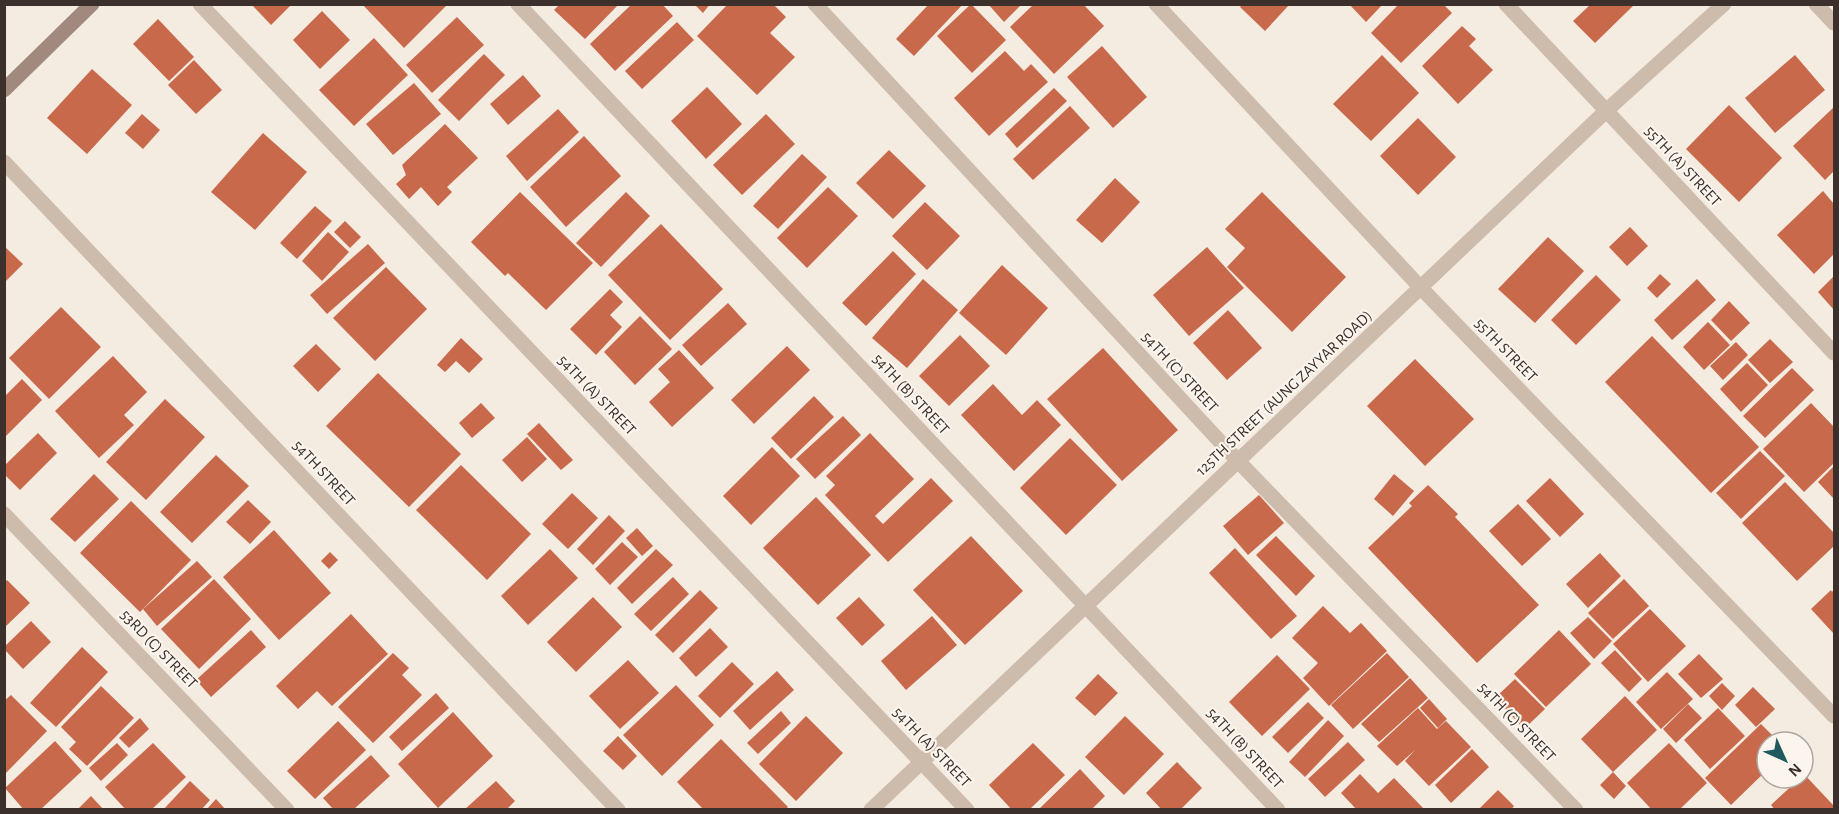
<svg xmlns="http://www.w3.org/2000/svg" width="1839" height="814" font-family="'Alegreya Sans',sans-serif">
<style>
.building{fill:#c8694b}
.lines{fill:none;stroke-linecap:round;stroke-linejoin:round}
.street{stroke:#cdbbac;stroke-width:15}
.secondary{stroke:#a18a7d;stroke-width:15}
.labels{text-anchor:middle;dominant-baseline:central;stroke-width:4.5;stroke-linejoin:round;paint-order:stroke}
.street-label{font-size:16px;fill:#3b302b;stroke:#fbf5ee}
</style>
<rect width="100%" height="100%" fill="#f4ebe1"/>
<g class="building">
<path d="M256,4H292L271,25L253,6Z"/>
<path d="M362,4H448L404,48Z"/>
<path d="M560,4H619L585,39L554,10Z"/>
<path d="M632,4H662L673,16L615,71L590,44Z"/>
<path d="M694,4H710L703,13Z"/>
<path d="M728,4H773L786,17L770,33L795,57L757,95L697,36Z"/>
<path d="M929,4H963L914,56L896,39Z"/>
<path d="M971,4L1006,40L972,73L937,36Z"/>
<path d="M988,4H1022L1004,22Z"/>
<path d="M1034,4H1083L1104,26L1054,74L1010,27Z"/>
<path d="M1243,4H1290L1265,31L1240,7Z"/>
<path d="M1349,4H1383L1366,22Z"/>
<path d="M1399,4H1443L1452,13L1401,63L1371,33Z"/>
<path d="M1591,4H1635L1595,43L1573,21Z"/>
<path d="M322,11L350,40L320,69L293,40Z"/>
<path d="M457,17L484,45L432,93L406,65Z"/>
<path d="M158,19L194,57L169,81L133,44Z"/>
<path d="M677,22L694,40L642,89L625,71Z"/>
<path d="M1462,26L1476,39L1469,46L1493,70L1458,104L1422,66Z"/>
<path d="M374,38L408,75L354,126L319,90Z"/>
<path d="M1102,46L1147,97L1113,128L1067,77Z"/>
<path d="M1005,51L1024,71L1031,64L1048,82L989,136L954,98Z"/>
<path d="M484,54L505,75L459,121L438,100Z"/>
<path d="M1382,55L1419,93L1371,141L1333,104Z"/>
<path d="M1795,55L1825,90L1775,133L1745,98Z"/>
<path d="M194,60L222,90L196,114L168,85Z"/>
<path d="M92,69L132,105L87,154L47,118Z"/>
<path d="M523,75L541,96L508,125L490,104Z"/>
<path d="M414,83L441,114L393,155L366,124Z"/>
<path d="M707,87L742,124L706,159L671,121Z"/>
<path d="M1054,88L1067,101L1017,148L1005,134Z"/>
<path d="M1729,105L1782,158L1739,202L1686,149Z"/>
<path d="M1070,106L1090,128L1033,180L1013,159Z"/>
<path d="M1834,107V171L1825,180L1793,146Z"/>
<path d="M558,109L579,132L527,181L506,156Z"/>
<path d="M142,114L160,130L143,149L125,133Z"/>
<path d="M766,114L795,144L742,195L713,165Z"/>
<path d="M1418,118L1456,157L1418,195L1380,156Z"/>
<path d="M445,124L478,158L447,187L452,192L438,206L421,187L409,199L396,184L406,175L402,165Z"/>
<path d="M263,133L307,172L255,230L211,192Z"/>
<path d="M584,136L621,176L566,227L530,187Z"/>
<path d="M889,150L926,186L893,219L856,183Z"/>
<path d="M802,154L827,177L778,229L753,206Z"/>
<path d="M1115,178L1140,202L1102,243L1076,220Z"/>
<path d="M828,187L858,216L807,268L777,238Z"/>
<path d="M1823,191L1834,204V254L1814,274L1777,235Z"/>
<path d="M520,192L593,263L546,310L508,273L505,276L471,242Z"/>
<path d="M626,192L650,216L601,267L576,243Z"/>
<path d="M1262,192L1346,277L1292,332L1227,267L1245,248L1225,229Z"/>
<path d="M925,202L960,236L927,270L892,236Z"/>
<path d="M315,206L332,221L297,259L280,243Z"/>
<path d="M345,221L361,237L350,248L334,232Z"/>
<path d="M661,224L723,289L670,340L608,275Z"/>
<path d="M1630,227L1648,246L1627,266L1609,247Z"/>
<path d="M328,232L349,252L322,281L302,261Z"/>
<path d="M1548,237L1584,271L1535,323L1498,289Z"/>
<path d="M368,244L385,263L327,314L310,295Z"/>
<path d="M4,246L23,264L4,283Z"/>
<path d="M1207,247L1244,288L1189,336L1153,295Z"/>
<path d="M893,251L916,274L866,326L842,303Z"/>
<path d="M1002,265L1048,308L1006,355L959,313Z"/>
<path d="M386,267L427,309L375,361L333,318Z"/>
<path d="M1660,274L1671,284L1657,298L1647,288Z"/>
<path d="M1596,275L1621,300L1576,345L1551,320Z"/>
<path d="M1834,276V310L1818,292Z"/>
<path d="M923,279L958,310L907,368L872,338Z"/>
<path d="M1697,279L1716,300L1672,340L1654,320Z"/>
<path d="M610,289L623,302L610,315L622,327L596,355L570,329Z"/>
<path d="M1729,301L1750,323L1731,341L1711,320Z"/>
<path d="M728,303L747,324L701,366L682,345Z"/>
<path d="M61,307L101,347L49,399L9,358Z"/>
<path d="M1228,310L1262,348L1227,380L1193,343Z"/>
<path d="M640,316L672,349L635,385L604,352Z"/>
<path d="M1708,322L1730,345L1704,370L1683,347Z"/>
<path d="M960,335L990,366L949,406L919,376Z"/>
<path d="M1652,336L1759,447L1711,493L1605,382Z"/>
<path d="M461,338L483,359L469,373L456,361L445,372L437,365Z"/>
<path d="M1770,339L1793,362L1770,383L1748,360Z"/>
<path d="M1736,342L1748,355L1723,380L1710,366Z"/>
<path d="M316,344L341,369L318,392L293,366Z"/>
<path d="M787,346L810,370L754,424L731,400Z"/>
<path d="M1103,348L1178,430L1122,481L1047,399Z"/>
<path d="M679,350L714,388L672,427L649,402L670,382L658,369Z"/>
<path d="M113,356L147,392L124,415L134,425L99,458L55,411Z"/>
<path d="M1415,359L1474,419L1425,466L1367,406Z"/>
<path d="M1747,363L1768,385L1741,412L1720,389Z"/>
<path d="M1792,368L1814,390L1765,438L1743,416Z"/>
<path d="M378,373L461,454L409,507L326,426Z"/>
<path d="M22,379L42,400L5,437V396Z"/>
<path d="M993,384L1022,415L1037,400L1061,425L1014,471L961,415Z"/>
<path d="M814,396L834,417L791,459L771,438Z"/>
<path d="M165,399L205,437L146,500L106,462Z"/>
<path d="M481,403L495,418L472,438L459,423Z"/>
<path d="M1811,403L1834,427V463L1804,492L1763,449Z"/>
<path d="M843,416L861,435L815,479L796,459Z"/>
<path d="M539,423L573,460L561,470L527,434Z"/>
<path d="M38,433L57,453L20,490L4,474V466Z"/>
<path d="M870,433L914,479L875,516L883,524L931,478L953,501L888,562L825,495L835,485L826,476Z"/>
<path d="M527,437L547,459L522,482L502,460Z"/>
<path d="M1070,438L1117,485L1066,535L1020,488Z"/>
<path d="M772,447L800,476L751,525L723,496Z"/>
<path d="M1760,451L1785,476L1741,519L1716,493Z"/>
<path d="M216,455L249,486L192,543L160,512Z"/>
<path d="M461,465L531,534L487,580L416,510Z"/>
<path d="M1834,466V499L1818,482Z"/>
<path d="M94,474L119,499L75,542L50,519Z"/>
<path d="M1394,474L1414,491L1393,516L1374,499Z"/>
<path d="M1550,478L1584,514L1560,537L1526,501Z"/>
<path d="M1785,482L1834,533V546L1797,581L1742,523Z"/>
<path d="M1428,485L1458,514L1455,517L1539,605L1477,663L1368,548L1412,506L1409,503Z"/>
<path d="M572,493L598,518L568,549L542,524Z"/>
<path d="M1259,495L1284,523L1248,555L1223,526Z"/>
<path d="M816,497L871,555L818,605L763,548Z"/>
<path d="M248,500L271,522L250,544L226,522Z"/>
<path d="M131,501L191,560L140,612L80,553Z"/>
<path d="M1518,504L1551,539L1522,566L1489,531Z"/>
<path d="M609,515L625,531L593,565L577,549Z"/>
<path d="M637,528L653,546L642,556L626,538Z"/>
<path d="M274,530L331,593L279,640L223,577Z"/>
<path d="M971,536L1023,591L965,645L913,590Z"/>
<path d="M1276,536L1315,576L1296,596L1256,555Z"/>
<path d="M622,542L638,557L610,585L595,569Z"/>
<path d="M1235,548L1297,616L1271,639L1209,573Z"/>
<path d="M550,549L578,578L528,625L501,596Z"/>
<path d="M656,549L673,565L632,604L617,588Z"/>
<path d="M330,552L338,560L329,569L321,561Z"/>
<path d="M1600,553L1621,576L1588,608L1566,584Z"/>
<path d="M197,561L212,577L157,626L143,609Z"/>
<path d="M673,577L689,594L651,631L634,614Z"/>
<path d="M214,579L251,619L199,669L161,629Z"/>
<path d="M1624,579L1649,606L1613,639L1588,613Z"/>
<path d="M7,580L30,603L4,628V583Z"/>
<path d="M1834,589V634L1811,609L1831,590L1832,592Z"/>
<path d="M700,590L718,608L673,653L655,635Z"/>
<path d="M593,597L622,627L576,672L547,642Z"/>
<path d="M859,597L885,625L862,646L836,618Z"/>
<path d="M1323,606L1350,633L1361,623L1387,651L1329,706L1303,678L1318,663L1292,638Z"/>
<path d="M1650,609L1686,646L1648,682L1613,644Z"/>
<path d="M351,614L388,654L332,706L317,691L298,709L276,686Z"/>
<path d="M932,616L957,645L906,690L881,661Z"/>
<path d="M1588,617L1612,641L1594,659L1570,633Z"/>
<path d="M31,621L51,642L23,669L4,649V647Z"/>
<path d="M710,628L728,647L696,677L679,658Z"/>
<path d="M251,630L266,647L211,697L196,680Z"/>
<path d="M1559,630L1591,664L1546,707L1514,674Z"/>
<path d="M82,647L108,672L56,727L30,703Z"/>
<path d="M1615,650L1642,679L1629,692L1601,663Z"/>
<path d="M393,653L409,668L402,675L422,695L373,743L338,707Z"/>
<path d="M1387,653L1409,677L1353,729L1331,705Z"/>
<path d="M1699,654L1723,679L1701,698L1678,674Z"/>
<path d="M1277,655L1310,689L1262,736L1229,702Z"/>
<path d="M628,660L659,693L620,729L589,696Z"/>
<path d="M732,662L754,684L720,718L698,696Z"/>
<path d="M777,671L794,690L750,730L733,711Z"/>
<path d="M1667,672L1693,699L1661,729L1636,702Z"/>
<path d="M1098,674L1118,693L1095,716L1075,698Z"/>
<path d="M1410,678L1428,698L1379,742L1361,724Z"/>
<path d="M1515,679L1545,709L1524,729L1495,698Z"/>
<path d="M1722,683L1735,696L1722,710L1709,696Z"/>
<path d="M676,685L714,725L662,776L623,735Z"/>
<path d="M101,686L134,718L87,766L69,749L76,742L61,727Z"/>
<path d="M1753,687L1775,709L1756,727L1735,705Z"/>
<path d="M436,693L449,708L402,751L389,737Z"/>
<path d="M11,695L47,731L4,775V701Z"/>
<path d="M1625,696L1657,730L1613,772L1626,786L1614,799L1600,785L1613,772L1581,739Z"/>
<path d="M1429,699L1447,719L1438,728L1420,708Z"/>
<path d="M1308,702L1324,718L1288,753L1272,737Z"/>
<path d="M1688,704L1702,718L1676,743L1663,729Z"/>
<path d="M1418,708L1437,729L1446,721L1471,747L1429,786L1405,761L1415,750L1397,766L1377,746Z"/>
<path d="M1718,708L1745,736L1710,769L1684,740Z"/>
<path d="M781,711L791,723L758,754L747,743Z"/>
<path d="M453,712L493,756L438,808L398,764Z"/>
<path d="M806,716L843,753L796,801L759,764Z"/>
<path d="M1125,716L1164,754L1124,795L1085,757Z"/>
<path d="M140,718L149,729L129,748L119,738Z"/>
<path d="M1328,720L1344,736L1305,777L1289,762Z"/>
<path d="M338,721L366,750L315,799L287,771Z"/>
<path d="M1761,724L1779,742H1767V770L1731,805L1705,778Z"/>
<path d="M618,736L637,756L623,770L603,751Z"/>
<path d="M721,739L788,807L785,810H704L677,782Z"/>
<path d="M55,741L82,771L40,810H24L5,788Z"/>
<path d="M1348,742L1365,760L1325,797L1308,779Z"/>
<path d="M117,743L128,755L101,781L89,768Z"/>
<path d="M153,743L186,777L151,810H126L105,787Z"/>
<path d="M1033,743L1065,775L1029,810H1012L989,785Z"/>
<path d="M1669,743L1707,783L1679,810H1652L1627,783Z"/>
<path d="M1472,749L1489,767L1451,803L1435,785Z"/>
<path d="M371,755L390,776L353,810H334L323,798Z"/>
<path d="M1177,762L1202,788L1180,810H1162L1146,793Z"/>
<path d="M1080,769L1105,796L1091,810H1038Z"/>
<path d="M1803,773L1834,806V810H1775L1771,805L1800,778H1803Z"/>
<path d="M1360,774L1378,793L1394,778L1425,810H1357L1341,793Z"/>
<path d="M190,781L210,800L201,810H163Z"/>
<path d="M496,781L515,801L506,810H464Z"/>
<path d="M1498,790L1514,806L1511,810H1478Z"/>
<path d="M91,796L104,810H77Z"/>
<path d="M216,799L226,810H206Z"/>
</g>
<g class="lines">
<g class="street">
<path d="M200,4L967,810"/>
<path d="M518,4L1278,810"/>
<path d="M815,4L1238,461L1576,810"/>
<path d="M1156,4L1421,288L1834,716"/>
<path d="M1506,4L1834,353"/>
<path d="M1816,4L1834,23"/>
<path d="M4,162L618,810"/>
<path d="M4,514L287,810"/>
<path d="M871,810L1606,111L1724,4"/>
</g>
<path class="secondary" d="M4,90L92,4"/>
</g>
<g class="labels">
<g class="street-label">
<text transform="translate(1683 166) rotate(47)">55TH (A) STREET</text>
<text transform="translate(1506 350) rotate(46)">55TH STREET</text>
<text transform="translate(1180 372) rotate(47)">54TH (C) STREET</text>
<text transform="translate(1284 393) rotate(-43)">125TH STREET (AUNG ZAYYAR ROAD)</text>
<text transform="translate(911 394) rotate(47)">54TH (B) STREET</text>
<text transform="translate(597 395) rotate(46)">54TH (A) STREET</text>
<text transform="translate(324 473) rotate(47)">54TH STREET</text>
<text transform="translate(159 649) rotate(46)">53RD (C) STREET</text>
<text transform="translate(1517 722) rotate(46)">54TH (C) STREET</text>
<text transform="translate(932 747) rotate(46)">54TH (A) STREET</text>
<text transform="translate(1245 748) rotate(47)">54TH (B) STREET</text>
</g>
</g>
<rect width="1839" height="814" fill="none" stroke="#3b302b" stroke-width="12"/>
<g transform="translate(1785 760) rotate(135)"><circle r="28" fill="#fbf5ee" stroke="#aea6a0" stroke-width="1.5"/>
<path d="M0-4.5L10 22L0 15L-10 22Z" fill="#1f5a5e"/>
<text y="-9" font-size="16" font-weight="bold" text-anchor="middle" fill="#3b302b">N</text>
</g>
</svg>
